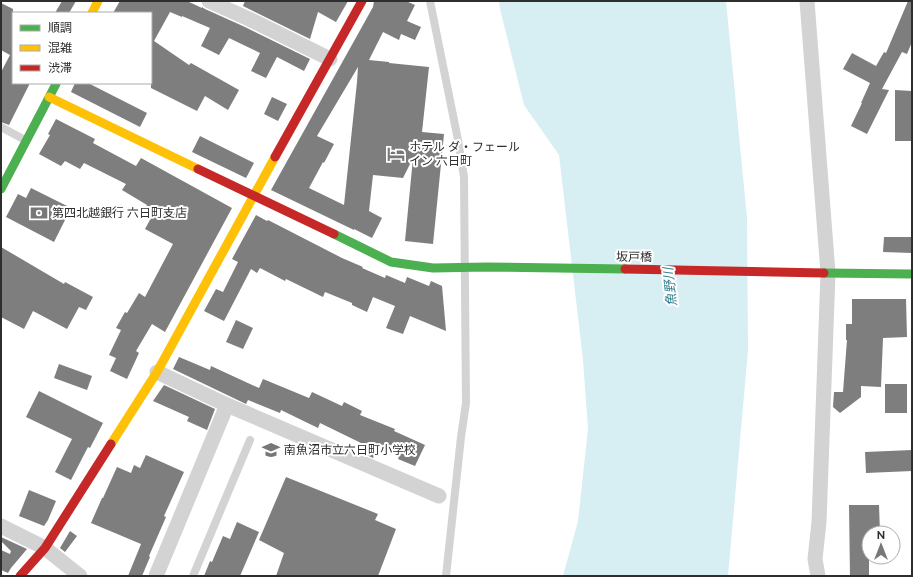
<svg xmlns="http://www.w3.org/2000/svg" width="913" height="577" font-family="Raleway,'Noto Sans JP',sans-serif">
<style>
.water{fill:#d7eef3}
.building{fill:#7e7e7e;fill-rule:evenodd}
.lines{fill:none;stroke-linecap:round;stroke-linejoin:round}
.lane{stroke:#d3d3d3;stroke-width:8}
.street{stroke:#d3d3d3;stroke-width:15}
.fast{stroke:#4caf50;stroke-width:9}
.slow{stroke:#ffc107;stroke-width:9}
.jam{stroke:#c62828;stroke-width:9}
.labels{text-anchor:middle;dominant-baseline:central;stroke-width:4;stroke-linejoin:round;paint-order:stroke}
.poi-label{font-size:12px;fill:#2e2e2e;stroke:#fff;text-anchor:start}
.street-label{font-size:12px;fill:#2e2e2e;stroke:#fff}
.water-label{font-size:13px;font-style:italic;fill:#357f8f;stroke:#fff}
</style>
<rect width="100%" height="100%" fill="#fff"/>
<path class="water" d="M499,1H726L747,218L748,350L728,576H563L578,521L588,429L583,360L559,155L524,105L500,9Z"/>
<g class="building">
<path d="M62,1H76L69,13H55Z"/>
<path d="M120,1H187L202,8V7L205,9L245,27L310,59L304,71L277,57L266,78L251,71L260,53L229,38L219,55L201,46L210,28L182,16V17L170,12L154,41L189,65L191,63L239,90L228,110L205,96L197,111L151,88V13H113Z"/>
<path d="M245,1H348L336,22L318,12L310,39L243,6Z"/>
<path d="M374,1H406L415,5L407,21L421,27L415,40L401,34L399,40L383,32L369,60L389,62V63L429,67L422,132L444,134L433,244L405,241L413,158L403,178L373,175L369,211L382,218L372,238L354,229V230L271,190L373,7ZM358,67L357,82L344,205L309,188L323,162L324,163L334,144L317,136Z"/>
<path d="M908,1H912V42L907,54L902,52L882,89L889,90L867,134L851,126L862,103H861L870,83L843,69L852,53L876,66L884,52L886,53Z"/>
<path d="M1,3L13,9V83H30L9,125L1,122V72L10,55L1,50Z"/>
<path d="M75,83H88L147,113L140,127L71,92Z"/>
<path d="M895,90L912,91V141H895Z"/>
<path d="M272,97L287,104L278,121L264,114Z"/>
<path d="M56,119L95,139L93,143L136,166L141,158L232,208L165,332L152,324L136,351L139,353L127,379L110,371L116,358L109,355L121,330L116,328L125,312L127,313L139,293L145,297L173,244L145,229L151,218L143,214L147,205L122,190L126,184L84,163L80,169L65,161L61,166L39,154L50,135L48,134Z"/>
<path d="M200,136L254,163L246,178L192,152Z"/>
<path d="M31,188L71,208L54,242L6,217L18,194L26,198Z"/>
<path d="M256,215L267,221L268,220L342,258L363,267L362,268L385,278L386,275L405,283L407,277L429,286L431,281L442,286L446,331L410,316L403,334L386,328L395,306L373,297L367,312L352,305V303L325,292L323,297L286,279L285,281L260,268L257,273L251,269L224,321L204,311L216,289L223,292L238,262L232,259Z"/>
<path d="M884,237H912V253L883,252Z"/>
<path d="M1,247L64,284L65,282L93,297L86,310L79,307L67,329L33,311L24,329L1,317Z"/>
<path d="M852,299H906L907,337L883,338L881,387L861,386V397L840,413L833,407L834,392H843L847,340H846V324H852Z"/>
<path d="M236,320L253,328L243,349L226,342Z"/>
<path d="M179,357L210,370L211,366L259,388L263,379L309,398L312,392L342,406L344,402L362,411L360,415L395,429L394,431L425,445L415,466L398,459L400,454L378,445L373,458L358,451L361,443L320,423L318,428L281,410L280,413L248,400L246,404L173,369Z"/>
<path d="M59,364L92,376L87,390L54,378Z"/>
<rect x="885" y="384" width="22" height="29"/>
<path d="M164,385L215,409L207,430L187,421L189,417L153,401Z"/>
<path d="M39,391L103,423L90,448L88,447L71,480L55,472L72,439L26,417Z"/>
<path d="M912,450V471L866,473L865,452Z"/>
<path d="M146,455L184,472L164,516L166,517L149,556L150,557L142,576H128L141,544L91,523L102,498H103L117,467L131,473L134,465L140,468Z"/>
<path d="M286,477L378,514L375,520L396,529L378,576H276L284,553L259,540Z"/>
<path d="M29,490L56,501L48,520L44,526L19,516Z"/>
<path d="M849,505H879L880,533H869V576H850Z"/>
<path d="M237,522L259,532L240,576H204L210,561L212,562L223,536L230,539Z"/>
<path d="M70,531L77,536L65,552L60,548Z"/>
<path d="M1,537L27,549L11,568L8,573L1,570V550L10,554L11,551L1,541Z"/>
</g>
<g class="lines">
<g class="lane">
<path d="M430,1L458,140L464,177L466,403L461,437L446,576"/>
<path d="M1,127L25,140"/>
<path d="M193,576L250,440"/>
</g>
<g class="street">
<path d="M209,1L249,19L330,59"/>
<path d="M807,1L828,273L819,522L815,559L818,576"/>
<path d="M227,405L439,496"/>
<path d="M1,526L45,548L80,576"/>
<path d="M156,576L227,405L157,372"/>
</g>
<g class="fast">
<path d="M1,189L56,84"/>
<path d="M334,234L391,262L433,268L487,267L625,269"/>
<path d="M824,273L912,274"/>
</g>
<g class="slow">
<path d="M92,13L98,1"/>
<path d="M49,97L198,169"/>
<path d="M111,444L157,372L275,157"/>
</g>
<g class="jam">
<path d="M275,157L362,1"/>
<path d="M198,169L334,234"/>
<path d="M625,269L824,273"/>
<path d="M20,576L45,548L111,444"/>
</g>
</g>
<defs>
<g id="hotel-bare" transform="scale(1.38)"><path d="M-6-4.5h1.5V1H6V5H4.5V3h-9V5H-6ZM-4 0a1.8 1.8 0 1 1 3.6 0ZM.5 0V-2.5h3Q6-2.5 6 0Z" fill="#777" stroke="#fff" stroke-width="2.5" paint-order="stroke"/></g>
<g id="bank-bare" transform="scale(1.38)"><path d="M-6-4H6V4H-6ZM0-2.3a2.3 2.3 0 1 0 0 4.6a2.3 2.3 0 1 0 0-4.6Z" fill="#777" stroke="#fff" stroke-width="2.5" paint-order="stroke"/></g>
<g id="school-bare" transform="scale(1.38)"><path d="M0-5L7-2L0 1L-7-2ZM-4 1L0 2.5L4 1V4Q0 6-4 4Z" fill="#777" stroke="#fff" stroke-width="2.5" paint-order="stroke"/></g>
</defs>
<g fill-rule="evenodd">
<use href="#hotel-bare" x="396" y="154"/>
<use href="#bank-bare" x="39" y="213"/>
<use href="#school-bare" x="271" y="450"/>
</g>
<g class="labels">
<g class="poi-label">
<text x="409" y="147">ホテル ダ・フェール<tspan x="409" dy="14">イン 六日町</tspan></text>
<text x="52" y="213">第四北越銀行 六日町支店</text>
<text x="284" y="450">南魚沼市立六日町小学校</text>
</g>
<g class="street-label">
<text transform="translate(634 257) rotate(1)">坂戸橋</text>
</g>
<g class="water-label">
<text transform="translate(670 287) rotate(-96)">魚野川</text>
</g>
</g>
<rect width="913" height="577" fill="none" stroke="#2e2e2e" stroke-width="4"/>
<rect x="12" y="12" width="140" height="72" fill="#ffffff" stroke="#ababab"/>
<rect x="20" y="25" width="20" height="6" fill="#4caf50" stroke="#ababab"/>
<text x="48" y="32" font-size="12" fill="#2e2e2e">順調</text>
<rect x="20" y="45" width="20" height="6" fill="#ffc107" stroke="#ababab"/>
<text x="48" y="52" font-size="12" fill="#2e2e2e">混雑</text>
<rect x="20" y="65" width="20" height="6" fill="#c62828" stroke="#ababab"/>
<text x="48" y="72" font-size="12" fill="#2e2e2e">渋滞</text>
<g transform="translate(881 545)"><circle r="19" fill="#ffffff" stroke="#ababab"/>
<path d="M0-3L7 15L0 10L-7 15Z" fill="#777777"/>
<text y="-6" font-size="11" font-weight="bold" text-anchor="middle" fill="#2e2e2e">N</text>
</g>
</svg>
